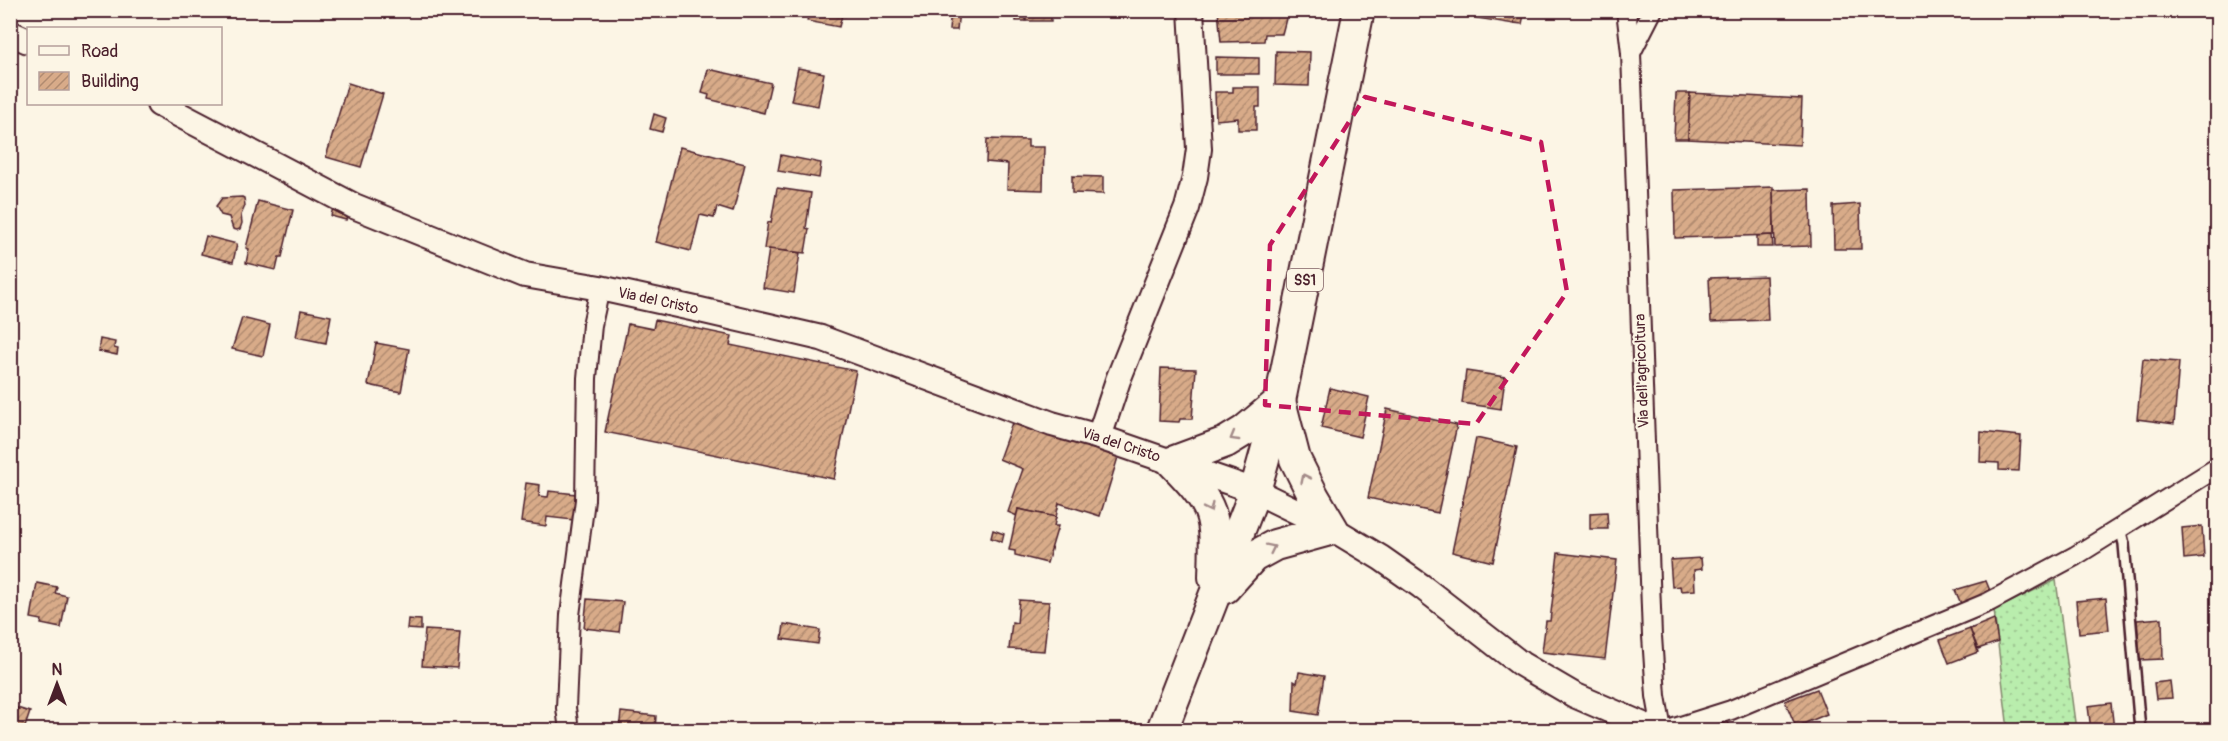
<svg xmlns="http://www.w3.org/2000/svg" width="2228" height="741" font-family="Pangolin,sans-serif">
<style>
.grass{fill:url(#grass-dots);stroke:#82866c;stroke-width:1.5}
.building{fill:url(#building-hatch);stroke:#4a1f2b;stroke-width:1.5}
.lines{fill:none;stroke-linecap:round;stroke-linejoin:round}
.service-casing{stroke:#4a1f2b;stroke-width:14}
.minor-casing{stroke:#4a1f2b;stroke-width:22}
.tertiary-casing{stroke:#4a1f2b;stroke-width:28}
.primary-casing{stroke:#4a1f2b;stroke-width:34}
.service{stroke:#fcf5e5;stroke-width:9}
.minor{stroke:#fcf5e5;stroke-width:18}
.tertiary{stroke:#fcf5e5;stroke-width:24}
.primary{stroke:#fcf5e5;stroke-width:30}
.oneway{stroke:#a38a88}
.marked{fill:none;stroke:#c2185b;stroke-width:4.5;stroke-dasharray:12 8;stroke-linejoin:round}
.labels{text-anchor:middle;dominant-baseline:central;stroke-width:4.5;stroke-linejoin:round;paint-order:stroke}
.shield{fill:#fcf5e5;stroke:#7f5f63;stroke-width:1.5}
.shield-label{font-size:14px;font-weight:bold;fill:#4a1f2b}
.street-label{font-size:15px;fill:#4a1f2b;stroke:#fcf5e5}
</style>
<defs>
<pattern id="grass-dots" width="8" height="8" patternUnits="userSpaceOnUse" patternTransform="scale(1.5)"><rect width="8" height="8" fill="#b9edad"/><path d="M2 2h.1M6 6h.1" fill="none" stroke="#a1cb95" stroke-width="1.8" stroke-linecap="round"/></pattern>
<pattern id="building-hatch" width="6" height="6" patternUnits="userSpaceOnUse" patternTransform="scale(1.5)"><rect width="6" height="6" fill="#d8ab89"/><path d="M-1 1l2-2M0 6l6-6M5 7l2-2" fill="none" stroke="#b18b70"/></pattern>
</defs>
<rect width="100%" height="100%" fill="#fcf5e5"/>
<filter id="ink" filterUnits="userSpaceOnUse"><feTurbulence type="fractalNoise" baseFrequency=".0167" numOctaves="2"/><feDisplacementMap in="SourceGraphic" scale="12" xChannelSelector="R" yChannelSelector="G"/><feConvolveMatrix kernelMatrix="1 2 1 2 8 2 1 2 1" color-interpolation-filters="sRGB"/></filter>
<g filter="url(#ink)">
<path class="grass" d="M2056,580L2076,730H2008L1994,610Z"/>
<g class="building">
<path d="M809,10H846L845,16L842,15L839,27L807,21Z"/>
<path d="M951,10H959L957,30H949Z"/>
<rect x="1016" y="10" width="10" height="11"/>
<rect x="1026" y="10" width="25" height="11"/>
<path d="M1218,10H1281L1288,11L1282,34H1265L1264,41L1221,42Z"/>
<path d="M1479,10H1517L1514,24L1477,18Z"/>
<path d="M1517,10H1525L1522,24L1514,23Z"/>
<path d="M1851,10H1871L1869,17Z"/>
<path d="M1276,51L1310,52L1309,86L1275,85Z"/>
<path d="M1216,57L1259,58V74H1216Z"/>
<path d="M798,68L824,73L818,106L791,101Z"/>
<path d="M708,69L771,83L764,113L708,99L709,95L702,93Z"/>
<path d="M348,83L383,94L361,167L326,157Z"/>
<path d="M1233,87H1260V107H1256V130H1238V118L1216,120L1215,92H1233Z"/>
<path d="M1676,93H1690L1688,139H1674Z"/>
<path d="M1690,93L1802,99L1800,145L1688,139Z"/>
<path d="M654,114L666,118L662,132L650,129Z"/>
<path d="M987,139L1028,140V147H1044L1043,190L1007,189L1008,164L986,162Z"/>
<path d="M680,147L745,164L733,212L717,207L714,218L700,215L691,251L656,242Z"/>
<path d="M781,155L821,163L819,178L778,171Z"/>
<path d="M1072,176L1103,177V194L1072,193Z"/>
<path d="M1773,187L1774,235L1675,238L1674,190Z"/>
<path d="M777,188L811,193L806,228L809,229L805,253L764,249L768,222L771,223Z"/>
<path d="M1810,189L1811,246L1775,247L1773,190Z"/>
<path d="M242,197L244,198L245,206L241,215L242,223L240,229L237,230L233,229L229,217L221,215L216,206L222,198Z"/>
<path d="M258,201L293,210L282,257H279L276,270L246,263L249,249L246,248Z"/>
<path d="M1860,204L1861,249H1834L1833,206Z"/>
<path d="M333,207L348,212L346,220L331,216Z"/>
<path d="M1772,235L1773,247H1757V236Z"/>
<path d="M206,236L237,244L233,262L201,254Z"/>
<path d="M769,249L800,253L794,293L763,288Z"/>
<path d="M1766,276L1768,320L1711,322L1709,278Z"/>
<path d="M301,310L331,316L326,343L296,337Z"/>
<path d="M242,318L270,325L263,356L232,349Z"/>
<path d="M655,320L732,336L730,345L856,371L834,479L605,432L628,324L653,329Z"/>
<path d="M100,339L115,342L114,348L118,349L117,355L98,351Z"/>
<path d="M376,343L409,349L401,392L368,385Z"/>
<path d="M2143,359L2179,362L2174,424L2137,419Z"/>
<path d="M1161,368L1196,369L1192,419H1180L1179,422L1159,421Z"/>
<path d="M1466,371L1505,377L1501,409L1462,403Z"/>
<path d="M1330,388L1369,397L1360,437L1321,428Z"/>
<path d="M1387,409L1457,425L1438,513L1368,498Z"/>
<path d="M1013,420L1119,454L1100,516L1059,503L1056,517L1018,509L1017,516L1008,512L1023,469L999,459Z"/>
<path d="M1981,432L2021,436L2019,471L1999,470V463L1980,462Z"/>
<path d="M1476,438L1517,447L1493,562L1452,552Z"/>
<path d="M526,483L540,485L539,496L548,497L549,491L576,494L573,520L547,517L546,526L521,522Z"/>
<path d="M1018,509L1056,517L1054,526H1058L1047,563L1015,555V551L1009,550Z"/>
<path d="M1607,512L1608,529H1590V513Z"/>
<path d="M2202,526L2204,557L2184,559L2182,528Z"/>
<path d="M993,530L1004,534L1002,542L991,538Z"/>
<path d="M1558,553L1617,560L1605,659L1542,652L1546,621H1550Z"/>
<path d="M1701,558L1702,569L1694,570L1695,590L1681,591L1680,586L1672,587L1670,560Z"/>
<path d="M1986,581L1991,593L1962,606L1955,590Z"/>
<path d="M37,583L57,587L55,593L67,596L61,628L41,624L42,620L31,618Z"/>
<path d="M2106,598L2109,630L2079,633L2076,601Z"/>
<path d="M587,599L623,602L619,632L584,628Z"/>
<path d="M1019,600L1049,602L1044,651L1009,649L1012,622L1017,623Z"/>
<path d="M2217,615H2218L2217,662Z"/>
<path d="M2162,618L2163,659L2140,660L2137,620Z"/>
<path d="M408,619L421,620V630L407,629Z"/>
<path d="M1994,619L1998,642L1978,649L1970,629Z"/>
<path d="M784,624L820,630L818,644L782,639Z"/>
<path d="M1970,629L1978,652L1949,663L1940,640Z"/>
<path d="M425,630L460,632L457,668L422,666Z"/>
<path d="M1299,672L1324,676L1318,715L1293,711L1294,681L1297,683Z"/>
<path d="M2170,681L2172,698L2156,699L2154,683Z"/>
<path d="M1817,689L1827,714L1796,727L1785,701Z"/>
<path d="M2111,703L2114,730H2091L2088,706Z"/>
<path d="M14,707L30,712L24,730L10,727Z"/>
<path d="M621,712L656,716L655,730H619Z"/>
<path d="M1728,722L1732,730H1714L1712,727Z"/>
</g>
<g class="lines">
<g class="service-casing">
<path id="service" d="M2120,528L2124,544L2140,730"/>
</g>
<g class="minor-casing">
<g id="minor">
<path d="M1626,10L1631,53L1652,636L1656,696L1662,730"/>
<path d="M1631,53L1653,10"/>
<path d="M569,730L566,708L570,615L585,500L587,378L592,325L600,288"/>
<path d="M1668,730L1731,710L1989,602L2075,556L2218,467"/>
</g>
</g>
<g class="tertiary-casing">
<g id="tertiary">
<path d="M10,33L28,41"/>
<path d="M159,104L354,206L525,275L600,288L700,310L821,338L1052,424L1099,437L1255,491L1333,529L1381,558L1421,586L1521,664L1574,695L1655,730"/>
<path d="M1099,437L1118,380L1187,208L1195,177L1199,149L1191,10"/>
</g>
</g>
<g class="primary-casing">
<g id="primary">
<path d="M1214,577C1216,515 1217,508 1172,462L1226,442L1244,431L1280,401"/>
<path d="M1225,588L1253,557L1275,545L1333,529L1314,497L1295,459L1280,401"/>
<path d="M1162,730L1255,491L1280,401L1359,10"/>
</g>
</g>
<use href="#service" class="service"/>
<use href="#minor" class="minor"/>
<use href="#tertiary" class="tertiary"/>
<use href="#primary" class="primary"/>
</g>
<defs><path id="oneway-chevron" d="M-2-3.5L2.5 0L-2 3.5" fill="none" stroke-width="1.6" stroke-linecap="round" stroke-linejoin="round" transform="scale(1.5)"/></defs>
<g class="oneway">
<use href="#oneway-chevron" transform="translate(1234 437) rotate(150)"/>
<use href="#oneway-chevron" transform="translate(1305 478) rotate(-116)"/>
<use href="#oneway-chevron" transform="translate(1209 508) rotate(64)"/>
<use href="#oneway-chevron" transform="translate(1271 548) rotate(-26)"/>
</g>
</g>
<path class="marked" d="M1365,97L1541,142L1567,292L1476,424L1265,405L1270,245Z"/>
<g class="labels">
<rect class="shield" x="1287" y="269" width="36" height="22" rx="4.5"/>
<g class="shield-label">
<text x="1305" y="280">SS1</text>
</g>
<g class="street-label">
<text transform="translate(658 301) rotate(12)">Via del Cristo</text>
<text transform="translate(1642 371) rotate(-92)">Via dell'agricoltura</text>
<text transform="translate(1121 445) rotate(18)">Via del Cristo</text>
</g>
</g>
<rect width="2228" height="741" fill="none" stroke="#fcf5e5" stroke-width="36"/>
<rect x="18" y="18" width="2192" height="705" fill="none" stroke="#4a1f2b" stroke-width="2" filter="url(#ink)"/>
<rect x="27" y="27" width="195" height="78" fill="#fcf5e5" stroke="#b59f9b" stroke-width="1.5"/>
<rect x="39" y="46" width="30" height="9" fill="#fcf5e5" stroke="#b59f9b" stroke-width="1.5"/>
<text x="81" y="57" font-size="18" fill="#4a1f2b">Road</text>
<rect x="39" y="72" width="30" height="18" fill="url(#building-hatch)" stroke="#b59f9b" stroke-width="1.5"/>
<text x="81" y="87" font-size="18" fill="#4a1f2b">Building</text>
<g transform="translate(57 684)" stroke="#fcf5e5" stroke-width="4.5" paint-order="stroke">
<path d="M0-4.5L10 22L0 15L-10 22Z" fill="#4a1f2b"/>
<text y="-9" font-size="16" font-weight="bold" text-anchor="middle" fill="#4a1f2b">N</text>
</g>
</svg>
